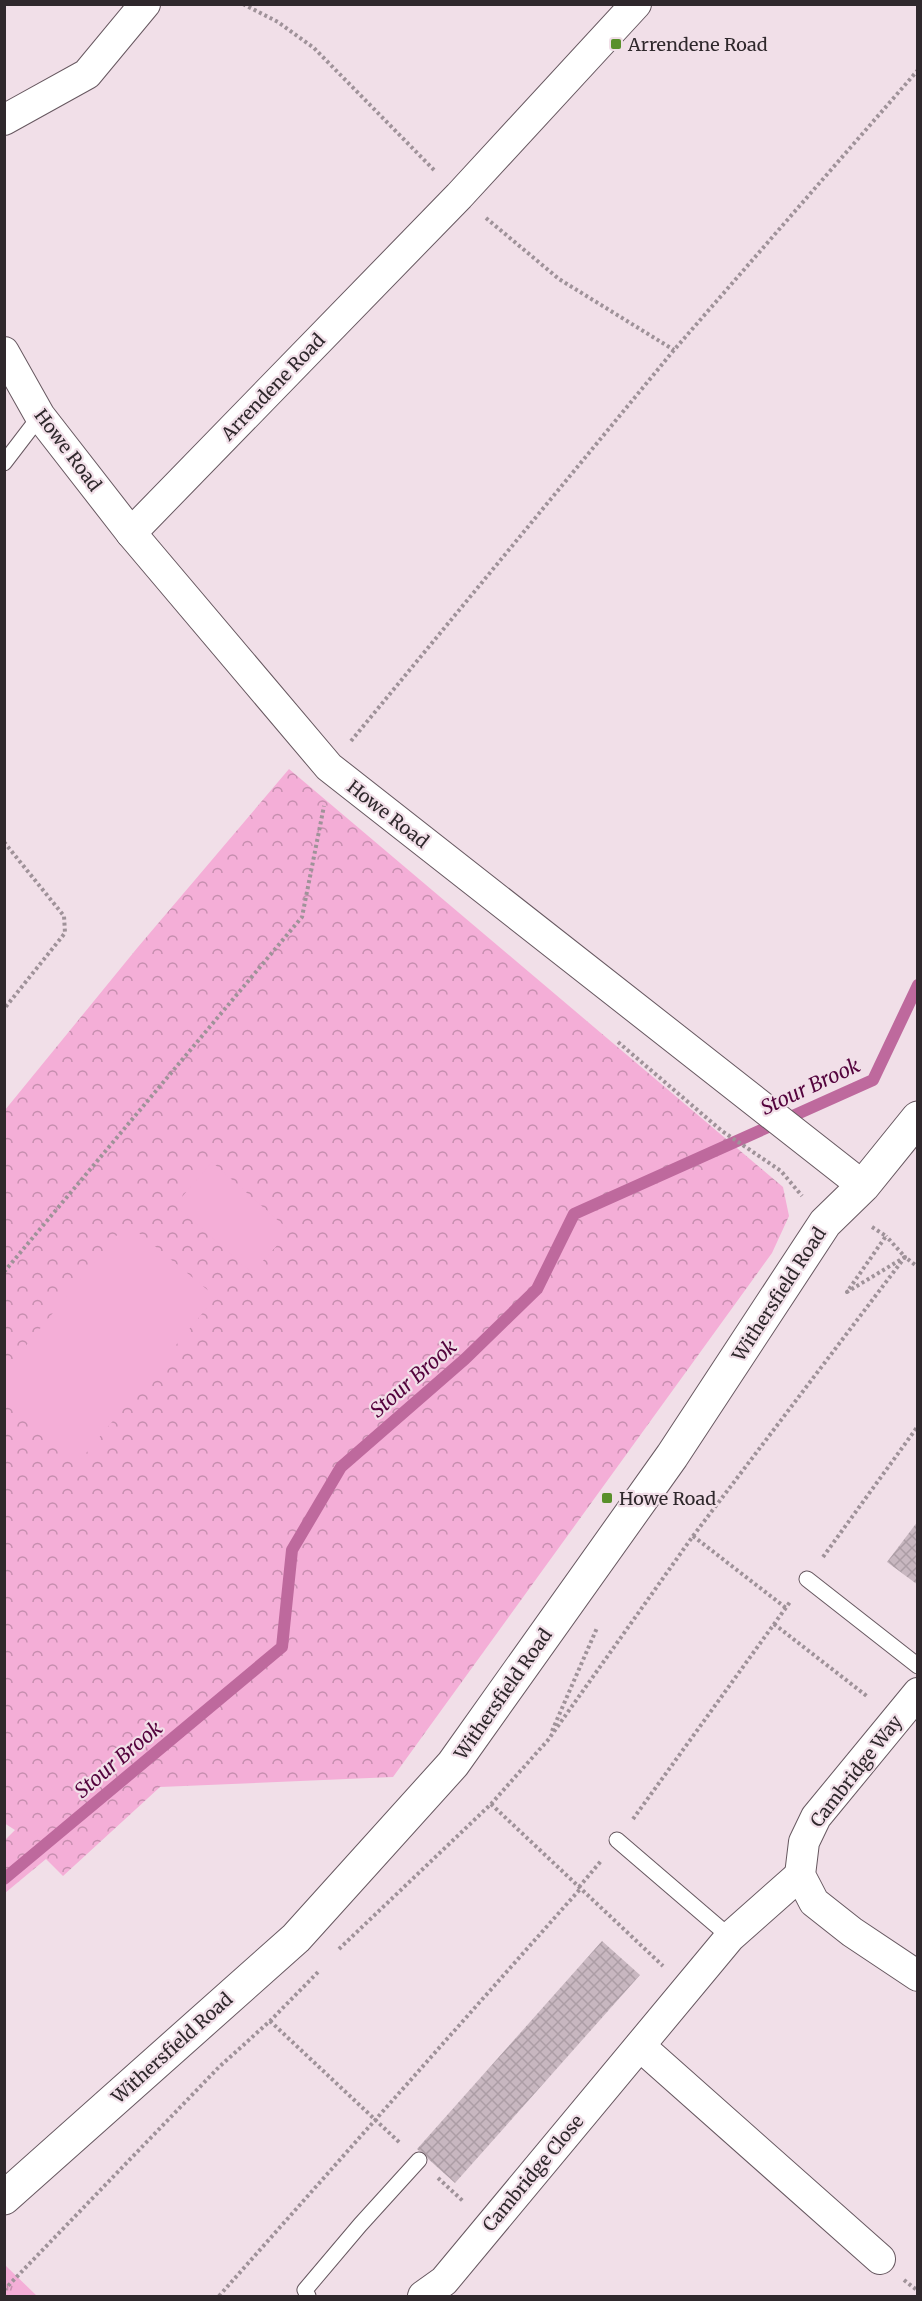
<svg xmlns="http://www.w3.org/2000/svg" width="922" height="2301" font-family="Merriweather,serif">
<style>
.grass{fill:url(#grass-tufts)}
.forest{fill:url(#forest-crowns)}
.pitch{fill:#f4aed7}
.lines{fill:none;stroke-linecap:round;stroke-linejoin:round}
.stream{stroke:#be699d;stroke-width:12}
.building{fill:url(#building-cross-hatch)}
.lane-casing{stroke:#675860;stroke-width:17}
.street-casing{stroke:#675860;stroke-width:32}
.secondary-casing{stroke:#675860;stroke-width:35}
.path{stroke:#9f9299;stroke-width:4;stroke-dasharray:3 3;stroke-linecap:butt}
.lane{stroke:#fff;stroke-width:15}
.street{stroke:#fff;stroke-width:30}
.secondary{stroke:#fff;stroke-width:33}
.poi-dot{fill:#59902b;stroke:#f1dfe8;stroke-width:2}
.labels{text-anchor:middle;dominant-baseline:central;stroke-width:4.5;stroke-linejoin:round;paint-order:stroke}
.poi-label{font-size:18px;fill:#2f282c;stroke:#f1dfe8;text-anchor:start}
.street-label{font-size:18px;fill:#2f282c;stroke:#f1dfe8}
.water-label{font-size:20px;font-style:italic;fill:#54033d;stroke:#f1dfe8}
</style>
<defs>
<pattern id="grass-tufts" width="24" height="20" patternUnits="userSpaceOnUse" patternTransform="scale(1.5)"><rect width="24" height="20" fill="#f4aed7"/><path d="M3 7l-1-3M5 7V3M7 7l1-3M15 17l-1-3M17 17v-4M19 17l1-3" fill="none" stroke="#c68eaf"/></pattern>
<pattern id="forest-crowns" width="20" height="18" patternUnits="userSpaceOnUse" patternTransform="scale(1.5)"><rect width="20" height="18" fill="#f4aed7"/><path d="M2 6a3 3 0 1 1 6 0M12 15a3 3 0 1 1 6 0" fill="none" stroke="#c68eaf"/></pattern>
<pattern id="building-cross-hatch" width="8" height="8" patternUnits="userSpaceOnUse" patternTransform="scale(1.5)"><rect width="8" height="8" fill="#c8b7c0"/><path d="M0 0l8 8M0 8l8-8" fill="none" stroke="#ac9da5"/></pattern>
</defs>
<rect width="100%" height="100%" fill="#f1dfe8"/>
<path class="grass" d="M4,2265H5L37,2296H5Z"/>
<path class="forest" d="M289,769L783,1187L789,1216L772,1253L393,1777L160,1787L63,1876L46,1859L5,1893V1840L15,1830L4,1823L5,1110L138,947Z"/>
<g class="pitch">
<path d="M212,1162L290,1231L252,1273L175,1205Z"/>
<path d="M127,1223L216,1297L77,1464L5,1401V1371Z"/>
</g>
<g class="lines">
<path class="stream" d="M4,1879L282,1647L292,1550L341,1467L465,1359L537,1289L574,1214L873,1080L918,985"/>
</g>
<g class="building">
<path d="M918,1521V1585L887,1562Z"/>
<path d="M602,1941L640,1975L455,2183L417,2149Z"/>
</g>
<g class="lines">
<g class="lane-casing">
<g id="lane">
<path d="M4,463L40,416"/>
<path d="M807,1579L918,1666"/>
<path d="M617,1840L730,1937"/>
<path d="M308,2296L305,2290L360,2225L419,2160"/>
</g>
</g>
<g class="street-casing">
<g id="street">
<path d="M4,120L87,74L145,4"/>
<path d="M4,352L40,416L131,533L329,767L863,1186"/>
<path d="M131,533L459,196L636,4"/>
<path d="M918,1693L816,1817L804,1842L800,1875L814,1902L852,1932L918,1976"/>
<path d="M640,2046L880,2259"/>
<path d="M423,2296L444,2281L730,1937L800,1875"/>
</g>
</g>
<g class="secondary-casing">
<path id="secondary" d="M4,2198L296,1938L453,1764L672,1456L825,1223L863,1186L918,1118"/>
</g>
<g class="path">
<path d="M243,4L278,22L314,48L434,170"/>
<path d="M486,218L559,279L674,350"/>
<path d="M351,741L674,350L918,70"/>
<path d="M4,842L64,916L65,933L4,1009"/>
<path d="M618,1042L722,1131L781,1171L802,1196"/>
<path d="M872,1227L886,1236L847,1292L905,1257L918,1267"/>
<path d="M4,1272L302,917L324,806"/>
<path d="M693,1536L786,1608"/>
<path d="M823,1557L918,1426"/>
<path d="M774,1624L868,1697"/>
<path d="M552,1731L597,1628"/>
<path d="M491,1804L663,1966"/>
<path d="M633,1819L790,1602"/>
<path d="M579,1887L601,1861"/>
<path d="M339,1949L491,1804L548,1740L693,1536L905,1257L886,1236"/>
<path d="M270,2021L400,2143"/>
<path d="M438,2178L464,2202"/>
<path d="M904,2280L918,2291"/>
<path d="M4,2290L219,2067L270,2021L320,1970"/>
<path d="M219,2296L581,1888"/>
</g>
<use href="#lane" class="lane"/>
<use href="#street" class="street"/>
<use href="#secondary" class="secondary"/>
</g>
<g class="poi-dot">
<rect x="610" y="38" width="12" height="12" rx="3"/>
<rect x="601" y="1492" width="12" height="12" rx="3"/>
</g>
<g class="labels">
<g class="poi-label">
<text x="628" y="44">Arrendene Road</text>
<text x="619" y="1498">Howe Road</text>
</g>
<g class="street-label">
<text transform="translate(273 387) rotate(-46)">Arrendene Road</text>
<text transform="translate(68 450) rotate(53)">Howe Road</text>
<text transform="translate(388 814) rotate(38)">Howe Road</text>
<text transform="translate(779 1294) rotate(-57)">Withersfield Road</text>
<text transform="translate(503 1694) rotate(-55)">Withersfield Road</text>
<text transform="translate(856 1771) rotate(-52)">Cambridge Way</text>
<text transform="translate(172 2048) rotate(-42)">Withersfield Road</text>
<text transform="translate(533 2173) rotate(-50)">Cambridge Close</text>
</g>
<g class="water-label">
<text transform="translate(810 1086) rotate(-25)">Stour Brook</text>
<text transform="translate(413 1378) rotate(-41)">Stour Brook</text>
<text transform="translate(118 1759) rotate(-40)">Stour Brook</text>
</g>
</g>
<rect width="922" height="2301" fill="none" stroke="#2f282c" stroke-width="12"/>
</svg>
